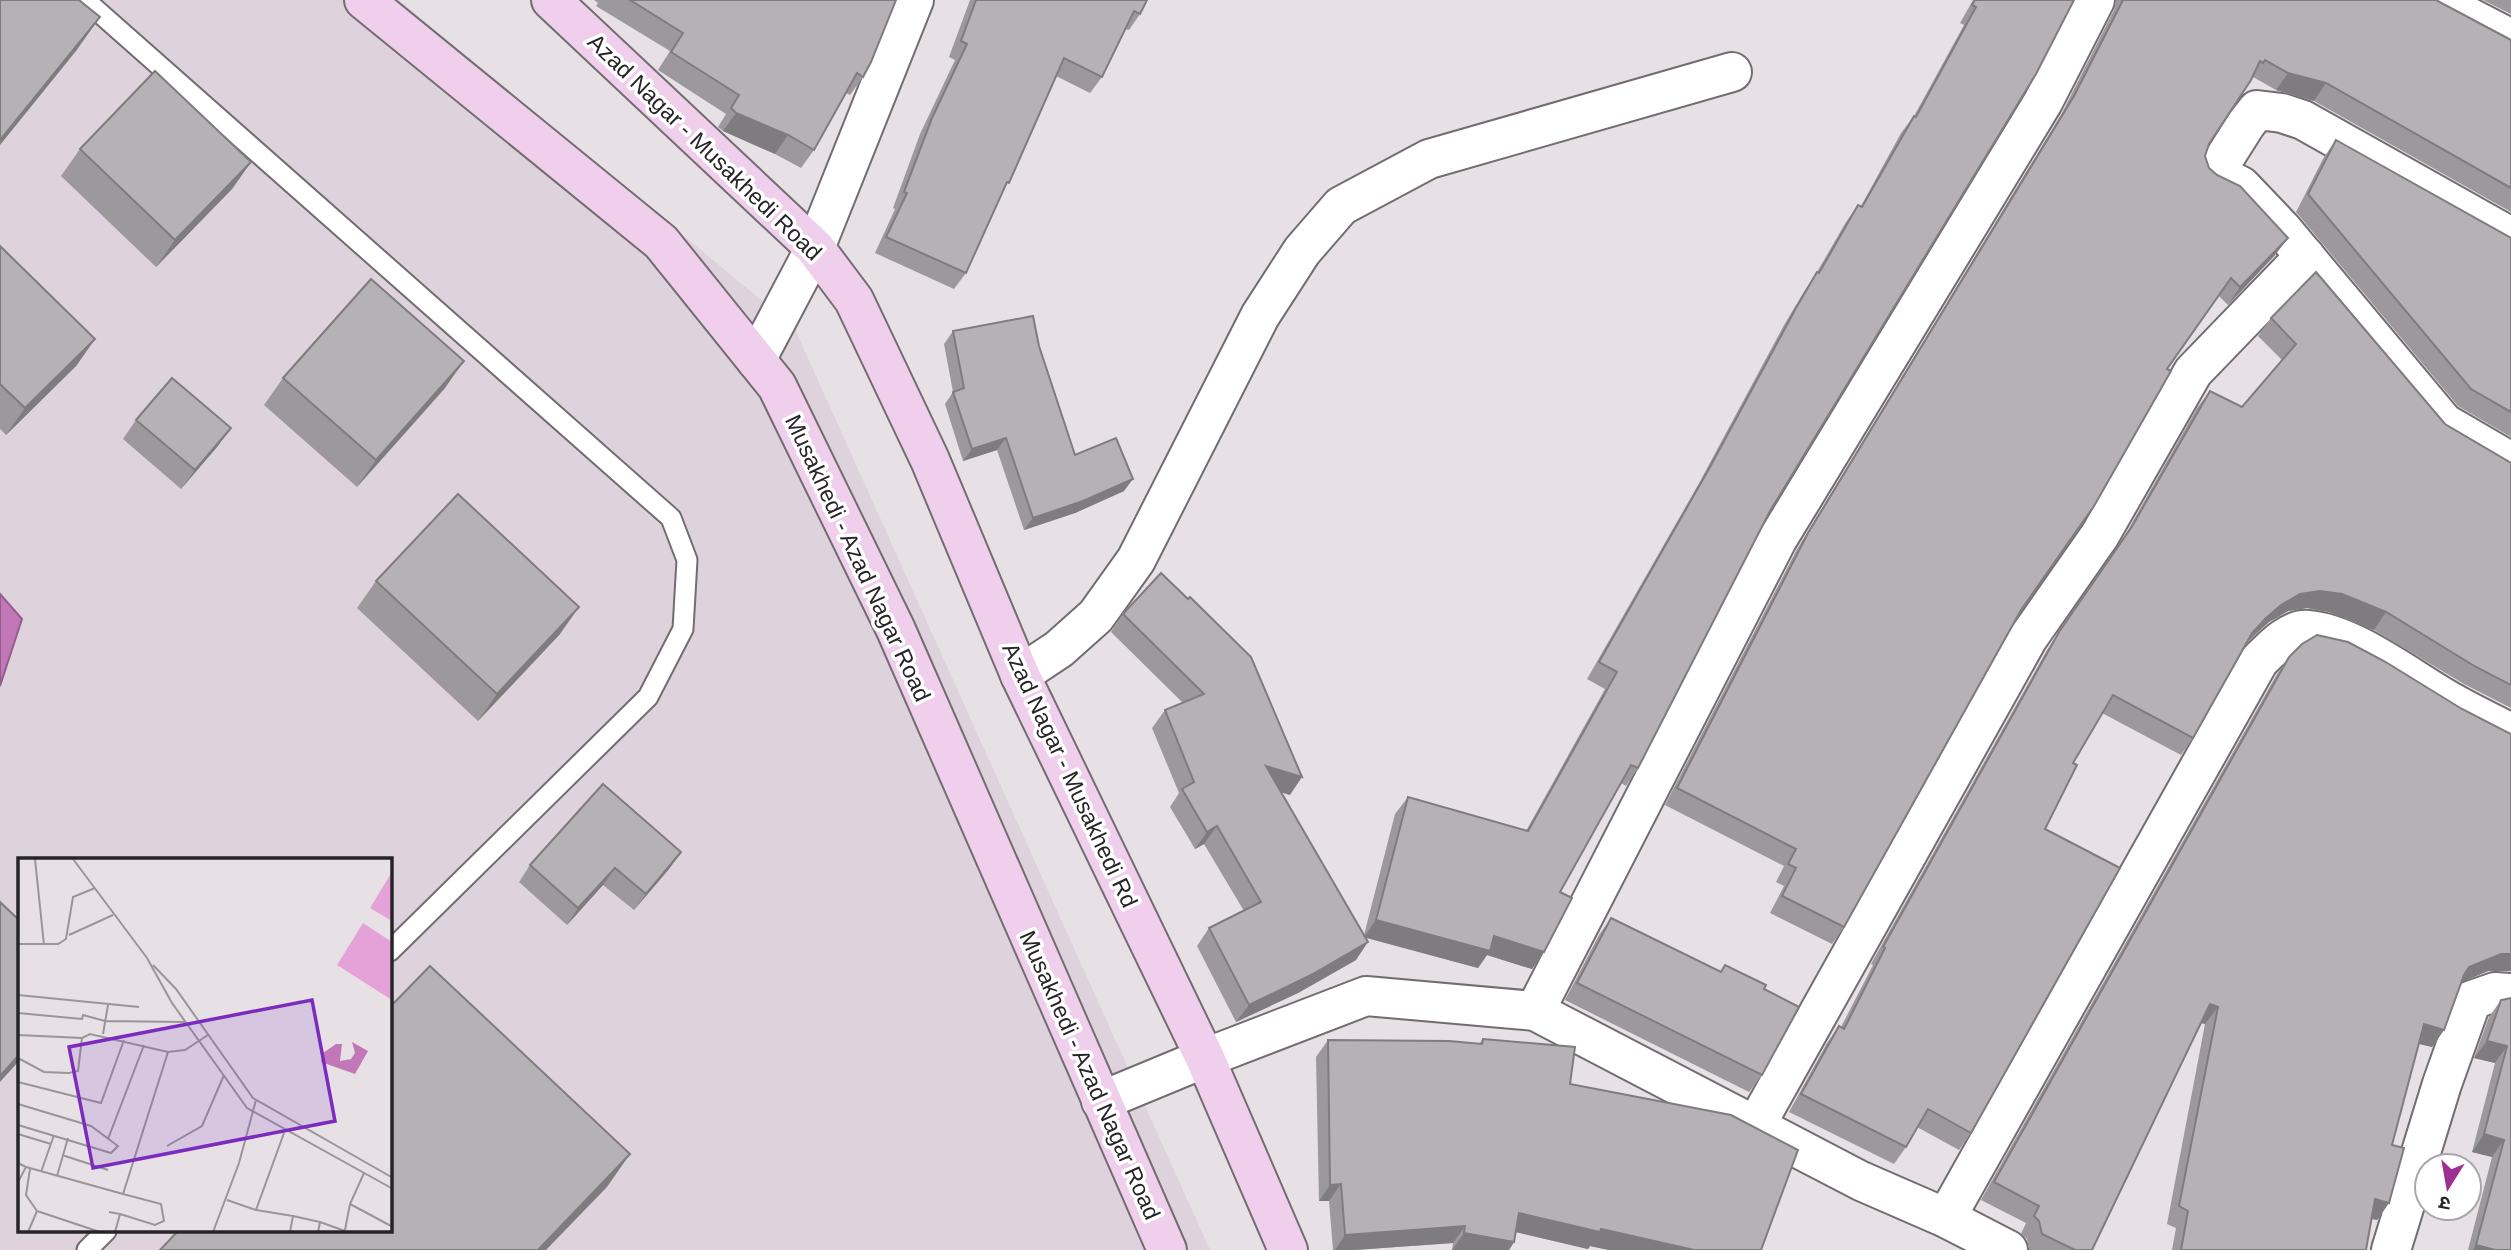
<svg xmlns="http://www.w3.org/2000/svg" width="2511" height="1250" font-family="Helvetica,'Noto Sans Devanagari',sans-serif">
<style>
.built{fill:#ded2dc;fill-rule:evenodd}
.water{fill:#c277b8;stroke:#935e8c;stroke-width:2}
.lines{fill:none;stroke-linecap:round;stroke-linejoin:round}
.lane-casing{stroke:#726d71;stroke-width:23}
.street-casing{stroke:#726d71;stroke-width:42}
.secondary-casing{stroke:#726d71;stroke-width:42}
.lane{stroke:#fff;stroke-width:19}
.street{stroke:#fff;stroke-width:38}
.secondary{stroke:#efcfeb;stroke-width:38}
.wall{fill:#9d989c}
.shaded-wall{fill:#7f7c7f}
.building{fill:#b6b1b5;stroke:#7f7c7f;stroke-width:2}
.labels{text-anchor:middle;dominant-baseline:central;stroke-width:7;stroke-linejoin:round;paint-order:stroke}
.street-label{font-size:23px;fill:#262426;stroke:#fff}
.inset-road{fill:none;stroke:#9a9599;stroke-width:2}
.view{fill:#7b2cbf;fill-opacity:0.15;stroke:#7b2cbf;stroke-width:3.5}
.inset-edge{fill:none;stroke:#262426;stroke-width:3.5}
</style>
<rect width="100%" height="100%" fill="#e7e1e6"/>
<path class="built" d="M0,0H399L794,327L1210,1250H0ZM19,860H390V1231H19Z"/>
<path class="water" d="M0,594L22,619L0,686Z"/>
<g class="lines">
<g class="lane-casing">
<g id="lane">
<path d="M85,0L671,518L687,560L683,629L648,697L390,951"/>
<path d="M87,1250L106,1231"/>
</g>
</g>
<g class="street-casing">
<g id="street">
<path d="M2436,0L2511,39"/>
<path d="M2511,237L2303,120L2282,113L2257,110L2246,124L2215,173L2241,186L2282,229L2444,423L2511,462"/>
<path d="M756,360L815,248L914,0"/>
<path d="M1020,675L1059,649L1096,616L1136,560L1260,316L1302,251L1341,206L1429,159L1732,72"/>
<path d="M1535,1011L1777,540L2043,102L2095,0"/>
<path d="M1101,1101L1205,1058L1366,996L1535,1011L1861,1181L1946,1218L2008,1250"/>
<path d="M1756,1125L2028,638L2100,535L2193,372L2305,256"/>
<path d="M1946,1218L2259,661C2271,649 2290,628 2308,630C2353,633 2413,681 2453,703C2472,714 2492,723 2511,733"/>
<path d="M2391,1250L2442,1084L2472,1000L2495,992L2511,993"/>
</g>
</g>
<g class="secondary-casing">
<g id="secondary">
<path d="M364,0L661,242L777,386L896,630L1167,1250"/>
<path d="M551,0L815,248L854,300L930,460L1020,675L1205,1058L1288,1250"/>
</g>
</g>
<use href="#lane" class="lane"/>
<use href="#street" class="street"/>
<use href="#secondary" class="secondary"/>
</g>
<g class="wall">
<path d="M594,0H896L863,77L850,95L846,93L814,150L801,168L775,154L723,131L718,127L726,114L658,70L670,51L596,6L598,3Z"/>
<path d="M970,0H1147L1140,14L1129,30L1125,29L1102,77L1090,93L1056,76L966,273L954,289L875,253L895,209L893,208L920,134L955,60L949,57Z"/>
<path d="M1973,0H2074L1770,511L1638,768L1626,786L1621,783L1560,892L1544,952L1532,969L1487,955L1478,968L1366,938L1356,960L1298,993L1236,1022L1197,946L1209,928L1244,911L1204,844L1195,849L1170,807L1179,793L1152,728L1165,710L1183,703L1111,632L1123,614L1161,573L1290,795L1281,792L1364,935L1395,814L1408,797L1526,831L1605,689L1587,679L1698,485L1784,325L1805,290L1817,272L1846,222L1858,205L1861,206L1901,133L1914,116L1964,25L1960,23Z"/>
<path d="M2116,0H2436L2511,40V212L2314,101L2276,90L2253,77L2209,144L2205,156L2209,168L2288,238L2275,255L2228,305L2219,296L2167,370L2021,610L1844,927L1832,944L1770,913L1784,886L1776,882L1784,866L1665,805L1796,551L2062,113L2114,10Z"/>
<path d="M2483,0H2511V14Z"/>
<path d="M2336,140L2511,238V437L2458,406L2296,212L2324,157Z"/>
<path d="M80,149L251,162L232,189L156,267L61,176Z"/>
<path d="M0,246L95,339L76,366L6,435L0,429Z"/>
<path d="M2271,318L2445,424L2511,463V708L2464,684L2374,630L2329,612L2307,608L2288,611L2269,622L2246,644L2193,738L2181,755L2102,713L2073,763L2045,829L1971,1133L1959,1150L1917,1127L1906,1147L1894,1164L1789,1112L1827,1043L1839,1026L1841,1027L1873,965L1871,964L2047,650L2119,546L2197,408L2210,391L2242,407L2282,360L2258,336Z"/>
<path d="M953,331L1039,346L1075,455L1124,491L1075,513L1024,530L997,450L963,461L945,404L953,392L944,344Z"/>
<path d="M283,378L445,388L357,487L264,405Z"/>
<path d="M136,420L231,428L217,447L181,489L123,439Z"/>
<path d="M376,581L560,634L478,721L357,608Z"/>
<path d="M2289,657L2462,709L2488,971L2461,982L2444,1030L2432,1047L2419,1044L2392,1145L2389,1203L2377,1220L2372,1219L2366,1250H2172L2176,1228L2167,1224L2205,1024L2201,1023L2092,1250H2029L2027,1239L2021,1234L2026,1223L1981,1200L2277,674Z"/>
<path d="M681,852L669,869L634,910L603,885L567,925L519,882L530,865Z"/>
<path d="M1611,918L1720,972L1725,965L1764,989L1762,1075L1749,1092L1565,1000L1599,935Z"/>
<path d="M2511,998V1250H2468L2492,1157L2472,1152L2495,1063L2474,1058L2489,1017L2501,1000Z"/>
<path d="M1483,1039L1570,1084L1761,1250H1609L1590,1246L1588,1249L1516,1232L1514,1242L1509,1250H1452L1453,1243L1354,1250H1333L1329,1201H1319L1316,1057L1328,1040L1479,1044Z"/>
</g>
<g class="shaded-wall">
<path d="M100,17L76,51L0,145V140Z"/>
<path d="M2288,73L2326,83L2314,101L2276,90Z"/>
<path d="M736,113L788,135L775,154L723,131Z"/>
<path d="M251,162L232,189L156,267L175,240Z"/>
<path d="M2288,238L2275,255L2228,305L2240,287Z"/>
<path d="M95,339L76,366L6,435L25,408Z"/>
<path d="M464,361L445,388L357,487L376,460Z"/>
<path d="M231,428L217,447L181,489L195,470Z"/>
<path d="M1006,438L997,450L963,461L972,449Z"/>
<path d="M1133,479L1124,491L1075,513L1024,530L1033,518Z"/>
<path d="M2320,591L2342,594L2386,612L2374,630L2329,612L2307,608L2288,611L2269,622L2254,635L2240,650L2252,633L2266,618L2281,605L2300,594Z"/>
<path d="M579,607L560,634L478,721L497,694Z"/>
<path d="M1266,766L1302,777L1290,795L1254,784Z"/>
<path d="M1217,826L1204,844L1195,849L1207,832Z"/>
<path d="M681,852L669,869L634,910L646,894Z"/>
<path d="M615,868L603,885L567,925L578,908Z"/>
<path d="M1376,920L1494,936L1544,952L1532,969L1487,955L1478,968L1364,937Z"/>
<path d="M1368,942L1356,960L1298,993L1236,1022L1249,1005Z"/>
<path d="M2501,954H2511V971H2488L2457,984L2469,967Z"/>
<path d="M2210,1004L2218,1007L2205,1024L2198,1022Z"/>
<path d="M2424,1024L2444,1030L2432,1047L2412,1042Z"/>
<path d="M2487,1041L2507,1046L2495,1063L2474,1058Z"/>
<path d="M19,1055V1061L0,1082V1076Z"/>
<path d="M2484,1134L2504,1140L2492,1157L2472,1152Z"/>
<path d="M630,1154L607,1187L546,1250H538Z"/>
<path d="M1341,1184L1329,1201H1319L1330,1185Z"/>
<path d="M2375,1199L2389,1203L2377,1220L2363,1216Z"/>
<path d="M1519,1213L1601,1229L1694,1250H1609L1590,1246L1588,1249L1507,1230Z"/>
<path d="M1465,1226L1453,1243L1354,1250H1335L1345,1235Z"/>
<path d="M1464,1233L1514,1242L1509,1250H1452Z"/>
<path d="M2476,1245L2495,1250H2473Z"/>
</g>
<g class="building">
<path d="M0,0H79L100,17L0,140Z"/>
<path d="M630,0H896L871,62L863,77L857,73L814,150L788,135L736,113L731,108L739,95L671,52L683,33Z"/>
<path d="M976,0H1147L1140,14L1134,11L1102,77L1064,58L1009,183L1007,182L966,273L886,237L907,193L904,192L932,118L967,44L961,41Z"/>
<path d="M1975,0H2074L2036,74L1770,511L1638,768L1631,765L1560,892L1572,898L1544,952L1494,936L1490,951L1376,920L1408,797L1528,831L1617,672L1599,662L1710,467L1796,308L1817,272L1819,273L1858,205L1862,207L1914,116L1916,117L1976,7L1972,5Z"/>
<path d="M2123,0H2436L2511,40V188L2326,83L2288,73L2265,60L2263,63L2260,61L2251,80L2209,144L2205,156L2209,168L2217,175L2240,186L2288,238L2240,287L2231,278L2167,369L2171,371L2094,506L2021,610L1844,927L1782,896L1796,868L1788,864L1796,849L1677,788L1808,533L2074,96Z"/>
<path d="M155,71L251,162L175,240L80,149Z"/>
<path d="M2336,140L2511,238V412L2471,389L2308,194Z"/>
<path d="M0,246L95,339L25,408L0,384Z"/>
<path d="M2316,272L2445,424L2511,463V685L2476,667L2386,612L2342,594L2320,591L2300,594L2281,605L2266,618L2252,633L2193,738L2113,695L2073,763L2077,765L2045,829L2120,868L1971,1133L1928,1109L1906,1147L1801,1094L1839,1026L1844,1029L1885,948L1883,947L2059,632L2131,528L2210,391L2242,407L2296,344L2271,318Z"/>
<path d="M371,279L464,361L376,460L283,378Z"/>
<path d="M1033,316L1039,346L1075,455L1116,438L1133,479L1083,501L1033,518L1006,438L972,449L953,392L964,388L953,331Z"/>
<path d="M172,378L231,428L195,470L136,420Z"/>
<path d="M458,494L579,607L497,694L376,581Z"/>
<path d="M1161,573L1188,599L1190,597L1251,657L1302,777L1266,766L1368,942L1311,975L1249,1005L1209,928L1261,902L1217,826L1207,832L1182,789L1194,782L1165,710L1204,694L1123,614Z"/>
<path d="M2317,635L2348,642L2384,661L2462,709L2511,734V954H2501L2469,967L2464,975L2444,1030L2424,1024L2392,1145L2404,1148L2389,1203L2375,1199L2366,1250H2181L2188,1211L2179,1206L2218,1007L2210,1004L2092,1250H2075L2042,1234L2039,1221L2034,1216L2039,1206L1994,1182L2289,657L2302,644Z"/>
<path d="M603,784L681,852L646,894L615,868L578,908L530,865Z"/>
<path d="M0,902L19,920V1055L0,1076Z"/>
<path d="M1611,918L1721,972L1725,965L1766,985L1764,989L1799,1007L1762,1075L1577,983Z"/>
<path d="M430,966L630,1154L538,1250H160L178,1231H390V1007Z"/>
<path d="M2511,998V1250H2495L2476,1245L2504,1140L2484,1134L2507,1046L2487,1041L2501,1000Z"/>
<path d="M1483,1039L1575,1047L1570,1084L1731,1115L1798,1150L1761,1250H1694L1601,1229L1600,1232L1519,1213L1514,1242L1464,1233L1465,1226L1345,1235L1341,1184L1330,1185L1328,1040L1449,1041L1482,1044Z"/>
</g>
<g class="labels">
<g class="street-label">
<text transform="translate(705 147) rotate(44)">Azad Nagar - Musakhedi Road</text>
<text transform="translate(858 558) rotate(65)">Musakhedi - Azad Nagar Road</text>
<text transform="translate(1070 775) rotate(65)">Azad Nagar - Musakhedi Rd</text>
<text transform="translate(1090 1075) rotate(66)">Musakhedi - Azad Nagar Road</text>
</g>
</g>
<g transform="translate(18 858)">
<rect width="374" height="374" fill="#e7e1e6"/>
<path d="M374,14V63L352,50ZM345,65L374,84V142L319,107Z" fill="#e4a2d9"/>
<path d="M334,184L350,193L337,216L303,204L305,195L318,186H324L322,203L333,201L337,195Z" fill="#c277b8"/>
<path class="inset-road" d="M17,1L26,87M55,1L129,100L154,145L229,250L375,331M51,77L95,57M0,86H40L48,81L55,39L77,30M135,107L158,131L235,240L375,320M0,137L121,149M0,155L64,161L65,157L87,163L167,164M85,176L90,147M0,177L64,180M0,200L26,214L51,215L60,213L64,180L72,176L150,194L167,192L190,177M0,224L83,245L106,182M0,246L73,268L100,288L93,295L0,267M266,275L238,352L275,358L272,374M0,276L33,286M90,281L126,187M149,288L184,268L206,217M44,297L90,312M0,305L8,309L0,324M8,309L105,336L150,194M23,314L36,277M39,318L50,280M209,342L238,352M332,346L375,369M19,353L82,374M91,354L102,356L97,374M102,356L137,367L146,363L143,346L105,336M275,358L302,364L300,374M302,364L327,373M327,372L332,346L346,315M10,374L19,353L8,337L12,311M195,374L221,305L238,242"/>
<path class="view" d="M294,142L317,263L75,310L51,189Z"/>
<rect width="374" height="374" class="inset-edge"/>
</g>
<g transform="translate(2448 1187) rotate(191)"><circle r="33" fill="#ffffff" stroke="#a8a7a8" stroke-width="2"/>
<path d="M0-5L12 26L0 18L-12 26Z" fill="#9c3091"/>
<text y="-10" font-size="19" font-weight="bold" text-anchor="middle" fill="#262426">उ</text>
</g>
</svg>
